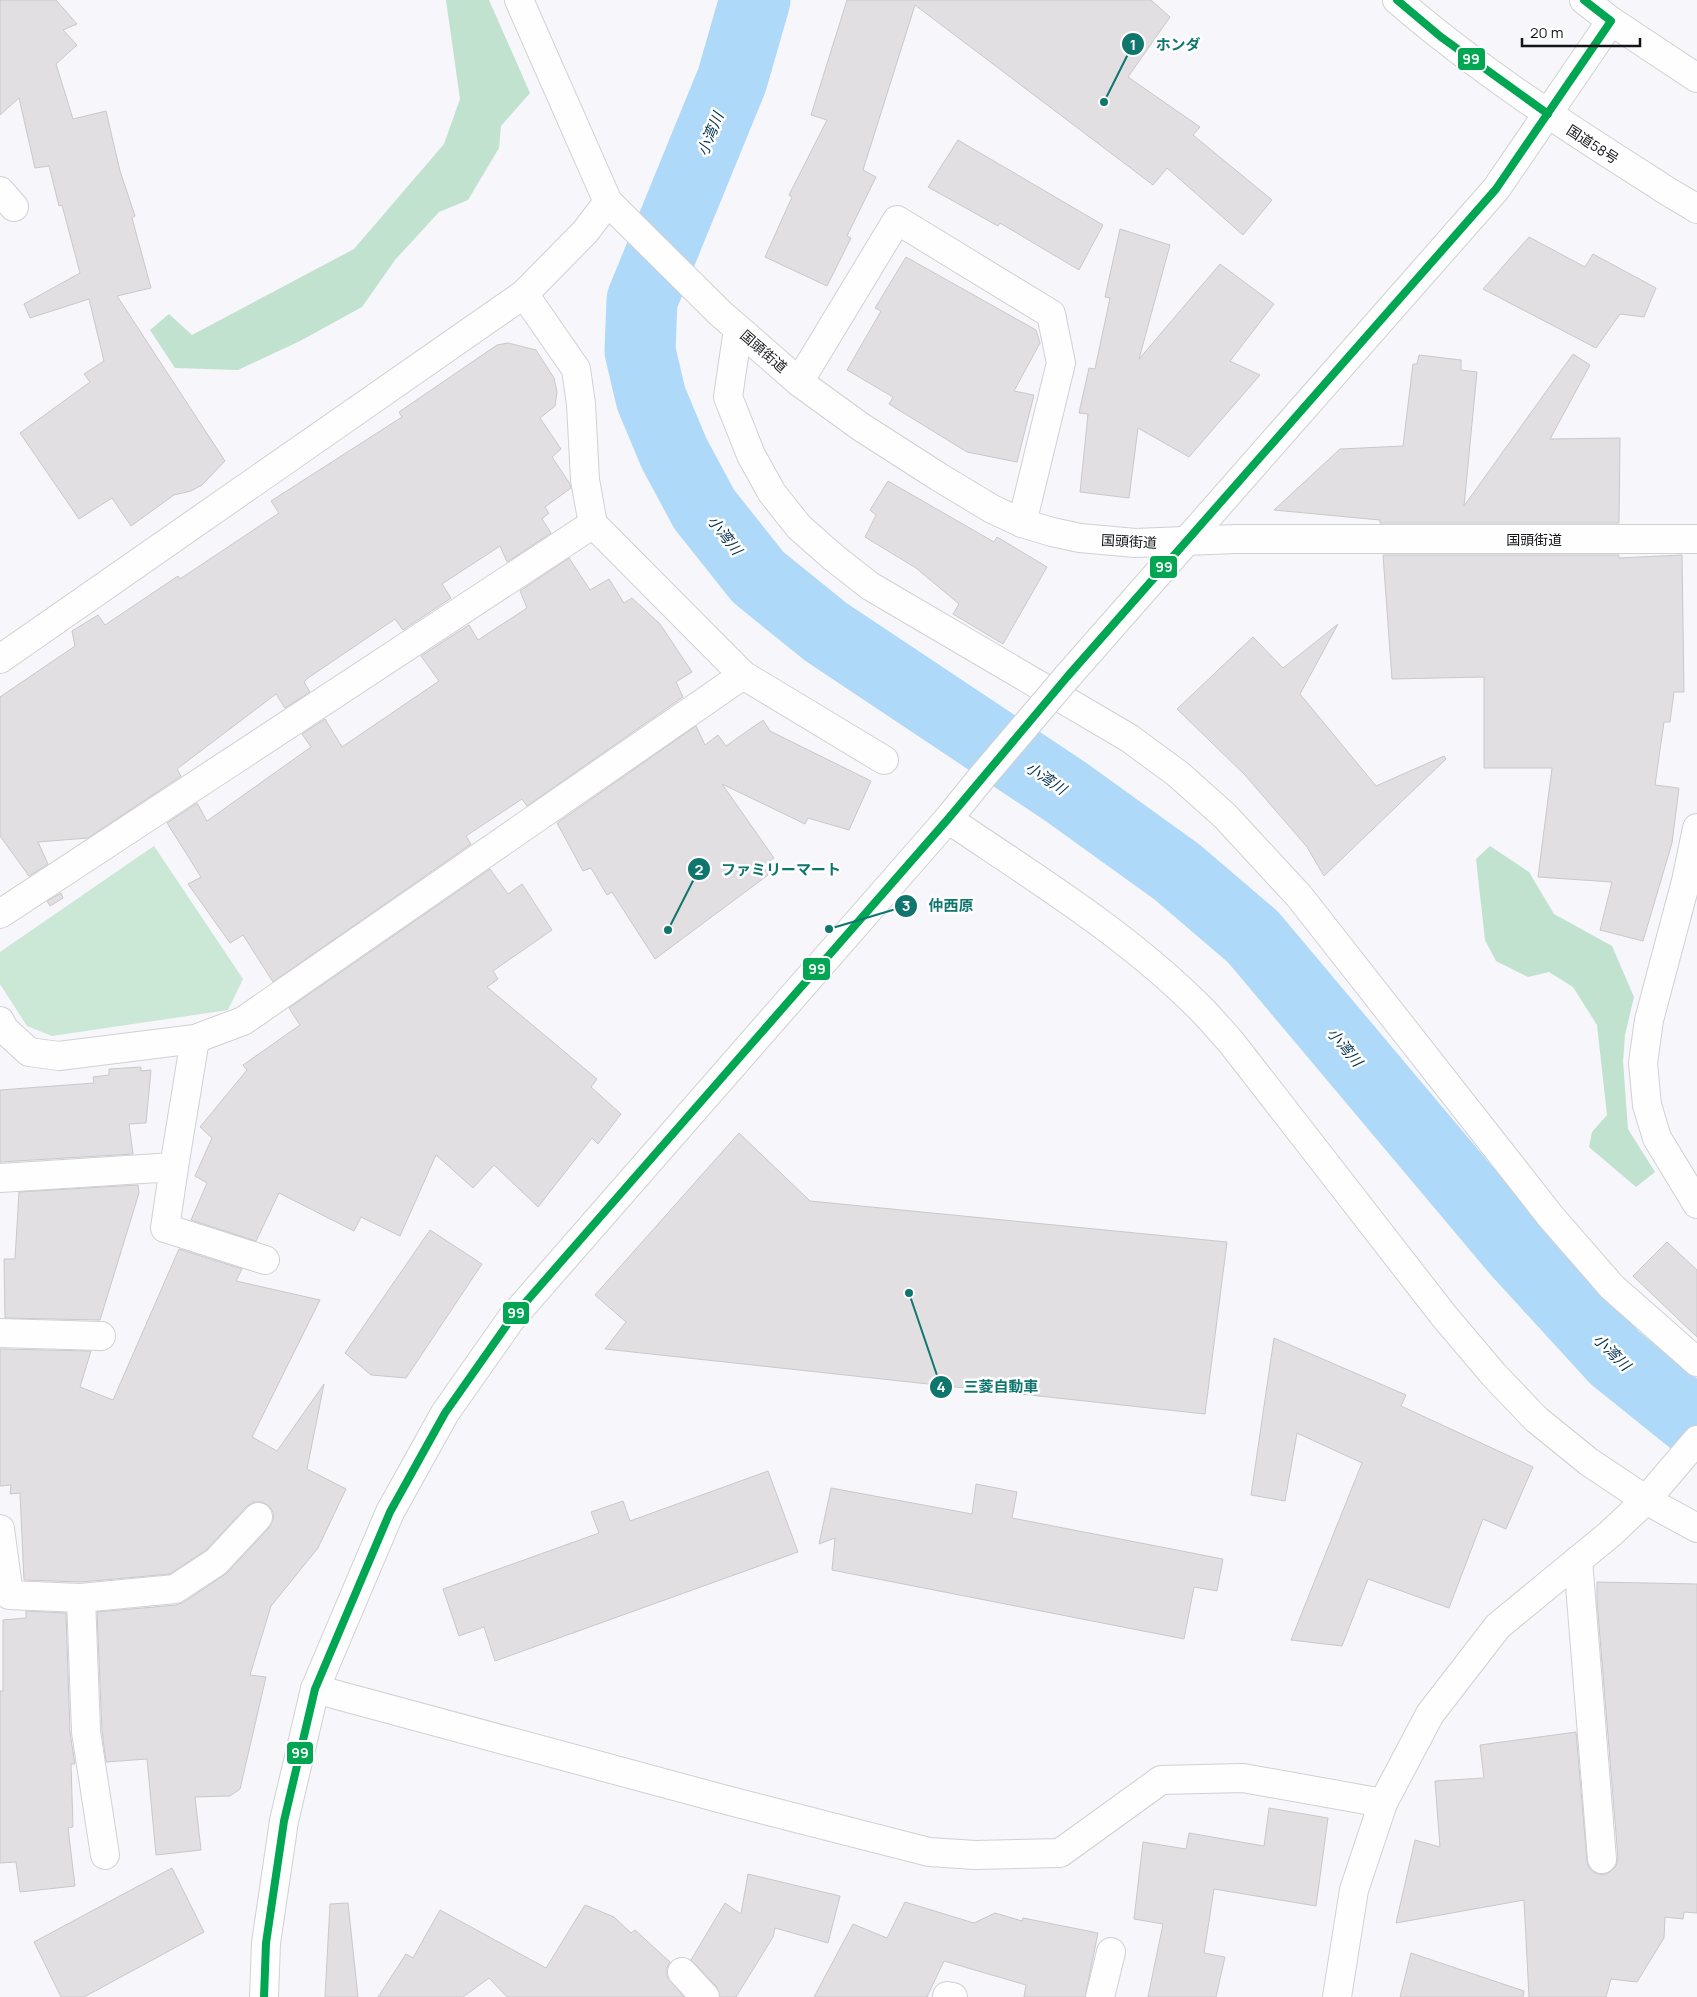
<svg xmlns="http://www.w3.org/2000/svg" width="1697" height="1997" font-family="Manrope,'Noto Sans JP',sans-serif">
<style>
.green{fill:#cbe7d6}
.forest{fill:#c0e2ce}
.lines{fill:none;stroke-linecap:round;stroke-linejoin:round}
.river{stroke:#afd9f8;stroke-width:71}
.building{fill:#e1dfe1;stroke:#cac8ca}
.minor-casing{stroke:#d0d1d4;stroke-width:30}
.tertiary-casing{stroke:#d0d1d4;stroke-width:30}
.trunk-casing{stroke:#d0d1d4;stroke-width:30}
.minor{stroke:#fefefe;stroke-width:28}
.tertiary{stroke:#fefefe;stroke-width:28}
.trunk{stroke:#fefefe;stroke-width:28}
.tertiary-bridge-casing{stroke:#d0d1d4;stroke-width:30;stroke-linecap:butt}
.tertiary-bridge{stroke:#fefefe;stroke-width:28}
.bus-1-casing{stroke:#fff;stroke-width:11}
.bus-1{stroke:#00a651;stroke-width:8}
.labels{text-anchor:middle;dominant-baseline:central;stroke-width:5;stroke-linejoin:round;paint-order:stroke}
.street-label{font-size:14px;fill:#131417;stroke:#fff}
.water-label{font-size:15px;font-style:italic;fill:#00304b;stroke:#fff}
.leader{fill:none;stroke:#0f766e;stroke-width:2}
.callout-dot{fill:#0f766e;stroke:#fff;stroke-width:2}
.mark-label{font-size:15px;text-anchor:middle;font-weight:bold;fill:#fff}
.callout-label{font-size:15px;text-anchor:middle;font-weight:bold;fill:#0f766e;stroke:#fff;stroke-width:5;stroke-linejoin:round;paint-order:stroke}
.line-badge{stroke:#fff;stroke-width:2}
.badge-label{font-size:14px;text-anchor:middle;font-weight:bold;fill:#fff}
</style>
<rect width="100%" height="100%" fill="#f6f6fb"/>
<path class="green" d="M154,846L243,979L228,1010L52,1036L27,1026L0,984V952Z"/>
<g class="forest">
<path d="M446,0H489L530,93L501,126L499,148L468,200L439,212L395,260L362,307L300,341L238,370L175,368L150,330L169,314L192,335L354,249L444,144L460,99Z"/>
<path d="M1490,846L1529,872L1554,914L1612,946L1634,997L1625,1035L1623,1061L1628,1129L1655,1172L1636,1187L1589,1147L1592,1132L1607,1115L1597,1025L1573,987L1549,972L1528,977L1496,961L1485,940L1476,859Z"/>
</g>
<g class="lines">
<path class="river" d="M755,0L732,80L642,300L640,351L651,398L674,453L704,509L758,577L826,632L1066,792L1177,872L1253,937L1517,1251L1615,1358L1697,1424"/>
</g>
<g class="building">
<path d="M0,0H56L77,24L63,30L77,45L56,64L73,119L106,111L120,171L135,216L132,218L151,288L117,296L225,461L202,485L191,491L174,495L131,526L112,498L79,519L20,433L90,382L84,374L104,361L89,299L30,318L24,304L80,273L62,205L59,206L49,166L35,168L19,98L0,115Z"/>
<path d="M847,0H1151L1170,17L1128,77L1200,127L1193,135L1272,200L1243,235L1167,168L1153,185L915,5L863,170L876,177L847,236L851,238L827,286L765,257L792,197L789,195L827,120L811,115Z"/>
<path d="M958,140L1103,225L1079,270L1000,223L998,226L928,187Z"/>
<path d="M1120,229L1170,245L1139,359L1220,264L1274,304L1230,361L1260,375L1189,457L1138,428L1129,498L1080,492L1088,414L1079,413L1089,368L1095,369L1110,298L1105,297Z"/>
<path d="M1529,237L1585,267L1593,254L1656,288L1644,317L1620,314L1596,348L1483,289Z"/>
<path d="M906,257L1036,330L1040,343L1014,391L1034,395L1017,462L967,452L889,404L893,397L847,370L881,311L875,308Z"/>
<path d="M508,343L536,350L554,378L557,392L555,406L540,418L561,449L552,457L570,484L571,488L545,507L549,513L542,519L551,533L507,562L500,546L442,584L451,598L403,630L395,619L308,678L304,682L310,692L285,708L276,694L177,769L181,776L88,838L38,842L48,864L29,876L0,836V697L75,646L72,631L98,615L105,625L178,576L180,579L279,513L271,501L402,417L399,412L497,345Z"/>
<path d="M1573,354L1590,365L1550,439L1620,438L1619,523H1380V520L1274,510L1340,449L1403,446L1413,364H1417L1419,355L1461,360V370L1477,372L1464,506Z"/>
<path d="M888,481L994,542L997,537L1047,567L1003,644L953,614L959,604L916,568L865,537L876,515L870,510Z"/>
<path d="M1383,555H1619V558L1682,555L1684,692H1674L1670,722H1664L1655,785L1679,788L1672,843L1643,941L1600,930L1612,882L1538,877L1552,768H1484V677L1392,679Z"/>
<path d="M569,558L590,590L609,579L624,603L632,598L660,624L692,672L676,682L683,697L527,806L522,799L466,836L471,844L273,982L243,935L230,943L188,884L201,877L167,823L197,803L207,821L311,747L302,734L325,719L342,747L439,681L421,656L469,625L478,640L527,608L520,591Z"/>
<path d="M1338,624L1300,694L1376,786L1444,756L1446,759L1324,876L1307,847L1245,775L1177,709L1253,637L1283,668Z"/>
<path d="M763,720L770,731L871,781L849,830L808,818L805,824L722,784L774,858L763,865L768,875L655,959L612,892L607,895L591,868L583,871L557,823L696,726L705,745L718,735L726,746Z"/>
<path d="M490,869L508,894L522,884L552,930L493,971L498,979L487,987L597,1079L591,1087L621,1114L598,1144L592,1138L538,1207L494,1165L473,1188L436,1155L400,1236L361,1217L354,1231L279,1193L256,1241L191,1220L207,1183L195,1176L212,1138L200,1127L247,1070L243,1065L300,1025L289,1008Z"/>
<path d="M61,893L63,898L50,906L47,901Z"/>
<path d="M141,1067V1071L151,1070L146,1123L129,1124L133,1154L0,1162V1090L94,1083L93,1077L109,1075V1069Z"/>
<path d="M739,1133L810,1201L1227,1242L1205,1414L605,1349L626,1322L595,1295Z"/>
<path d="M138,1185L139,1193L100,1320L5,1318L4,1259H15L19,1192Z"/>
<path d="M430,1230L482,1264L406,1378L371,1375L345,1353Z"/>
<path d="M1667,1242L1697,1270V1337L1633,1276Z"/>
<path d="M179,1249L242,1269L236,1281L320,1300L252,1437L277,1451L324,1384L307,1469L346,1489L318,1548L271,1606L250,1675L266,1677L240,1789L230,1796L195,1797L201,1850L156,1855L147,1759L106,1762L102,1731L97,1612L176,1605L184,1602L227,1573L269,1528L273,1520V1512L269,1506L262,1502H253L247,1506L206,1550L170,1574L81,1582L24,1580L20,1493L10,1494L11,1485L0,1486V1349L91,1351L80,1387L113,1400Z"/>
<path d="M1274,1338L1406,1395L1401,1406L1533,1467L1506,1529L1483,1519L1449,1608L1368,1579L1342,1646L1291,1640L1362,1463L1297,1433L1285,1501L1251,1495Z"/>
<path d="M768,1471L798,1552L495,1661L484,1627L459,1636L443,1589L599,1533L591,1512L623,1501L630,1521Z"/>
<path d="M976,1484L1017,1492L1012,1518L1223,1559L1217,1591L1194,1587L1184,1639L832,1570L835,1538L819,1544L831,1488L972,1514Z"/>
<path d="M1597,1582L1697,1584V1913L1684,1912L1683,1919L1665,1917L1664,1938L1637,1982L1611,1979L1606,1997H1529L1524,1900L1396,1923L1415,1840L1440,1847L1435,1781L1484,1778L1480,1745L1576,1732L1587,1861L1589,1868L1595,1873L1603,1875L1610,1872L1616,1866L1618,1858L1597,1601Z"/>
<path d="M26,1611L66,1613L70,1733L75,1764H71L73,1827L68,1828L75,1886L20,1892L16,1862L0,1863V1691H3V1620L26,1618Z"/>
<path d="M1269,1808L1328,1818L1316,1906L1214,1889L1204,1953L1225,1957L1216,1997H1148L1163,1924L1134,1919L1143,1842L1186,1849L1189,1833L1264,1846Z"/>
<path d="M172,1868L204,1932L84,1997H61L34,1942Z"/>
<path d="M748,1874L840,1896L828,1943L775,1928L773,1937L736,1997H720L716,1986L691,1960L725,1903L741,1914Z"/>
<path d="M905,1902L974,1923L995,1913L1022,1921L1023,1918L1098,1933L1085,1997H1024L1026,1985L944,1961L927,1997H814L853,1924L887,1938Z"/>
<path d="M348,1903L358,1997H325L330,1904Z"/>
<path d="M585,1905L614,1917L631,1933L635,1930L670,1962L667,1968V1976L684,1997H507L489,1978L463,1997H378L406,1954L413,1958L440,1910L546,1968Z"/>
<path d="M1411,1953L1524,1991L1523,1997H1400Z"/>
</g>
<g class="lines">
<g class="minor-casing">
<g id="minor">
<path d="M519,0L608,202L720,313L799,382L861,427L939,477L992,509L1022,523L1052,532L1080,538L1135,543L1235,539H1697"/>
<path d="M0,191L14,207"/>
<path d="M524,294L576,369L581,404L585,480L593,524L743,675L884,760"/>
<path d="M738,329L728,397L751,455L772,493L799,527L833,557L870,586L1129,738L1178,774L1225,816L1299,896L1551,1217L1612,1287L1697,1362"/>
<path d="M799,382L897,220L1051,314L1061,363L1022,523"/>
<path d="M0,659L524,294L585,232L608,202"/>
<path d="M948,819C1032,876 1122,931 1195,1003C1208,1015 1219,1029 1231,1042L1444,1316L1494,1375L1536,1419L1589,1462L1646,1500L1697,1528"/>
<path d="M1697,828L1686,881L1649,1020L1643,1063L1647,1105L1657,1138L1697,1204"/>
<path d="M0,914L593,524"/>
<path d="M0,1021L4,1029L29,1052L59,1056L195,1039L243,1021L743,675"/>
<path d="M174,1167L165,1228L265,1260"/>
<path d="M0,1178L174,1167L195,1039"/>
<path d="M0,1333L101,1336"/>
<path d="M0,1529L9,1595L81,1598L175,1589L216,1562L258,1517"/>
<path d="M1578,1560L1602,1859"/>
<path d="M81,1598L86,1732L105,1855"/>
<path d="M315,1689L730,1801L929,1852L975,1855L1060,1853L1161,1780L1243,1778L1383,1803"/>
<path d="M682,1972L705,1997"/>
<path d="M947,1996L953,1997"/>
<path d="M1100,1997L1111,1952"/>
<path d="M1337,1997L1354,1890L1383,1803L1430,1714L1498,1626L1610,1534L1646,1500L1697,1440"/>
</g>
</g>
<g class="tertiary-casing">
<g id="tertiary">
<path d="M1067,677L1496,189L1611,21"/>
<path d="M264,1997L266,1943L284,1821L315,1689L390,1512L445,1413L511,1319L948,819L982,777"/>
</g>
</g>
<g class="trunk-casing">
<g id="trunk">
<path d="M1397,0C1478,70 1568,128 1658,185C1670,194 1684,200 1697,209"/>
<path d="M1584,0L1611,21L1697,78"/>
</g>
</g>
<use href="#minor" class="minor"/>
<use href="#tertiary" class="tertiary"/>
<use href="#trunk" class="trunk"/>
<g class="tertiary-bridge-casing">
<path id="tertiary-bridge" d="M982,777L1067,677"/>
</g>
<use href="#tertiary-bridge" class="tertiary-bridge"/>
<g class="bus-1-casing">
<g id="bus-1">
<path d="M1397,0L1441,37L1548,114"/>
<path d="M264,1997L266,1943L284,1821L315,1689L390,1512L445,1413L511,1319L948,819L1067,677L1496,189L1611,21L1584,0"/>
</g>
</g>
<use href="#bus-1" class="bus-1"/>
</g>
<g class="labels">
<g class="street-label">
<text transform="translate(1593 144) rotate(33)">国道58号</text>
<text transform="translate(764 351) rotate(41)">国頭街道</text>
<text x="1534" y="539">国頭街道</text>
<text transform="translate(1129 541) rotate(3)">国頭街道</text>
</g>
<g class="water-label">
<text transform="translate(710 134) rotate(-68)">小湾川</text>
<text transform="translate(725 535) rotate(52)">小湾川</text>
<text transform="translate(1046 778) rotate(34)">小湾川</text>
<text transform="translate(1345 1047) rotate(50)">小湾川</text>
<text transform="translate(1612 1352) rotate(44)">小湾川</text>
</g>
</g>
<path class="leader" d="M1104 102L1133 44M668 930L699 869M829 929L906 906M909 1293L941 1387"/>
<g class="callout-dot">
<circle cx="1104" cy="102" r="5"/>
<circle cx="668" cy="930" r="5"/>
<circle cx="829" cy="929" r="5"/>
<circle cx="909" cy="1293" r="5"/>
<circle cx="1133" cy="44" r="12"/>
<circle cx="699" cy="869" r="12"/>
<circle cx="906" cy="906" r="12"/>
<circle cx="941" cy="1387" r="12"/>
</g>
<g class="mark-label">
<text x="1133" y="50">1</text>
<text x="699" y="875">2</text>
<text x="906" y="911">3</text>
<text x="941" y="1392">4</text>
</g>
<g class="callout-label">
<text x="1178" y="50">ホンダ</text>
<text x="781" y="875">ファミリーマート</text>
<text x="951" y="911">仲西原</text>
<text x="1001" y="1392">三菱自動車</text>
</g>
<g class="line-badge">
<rect x="1457" y="47" width="29" height="24" rx="5" fill="#00a651"/>
<rect x="1149" y="555" width="29" height="24" rx="5" fill="#00a651"/>
<rect x="802" y="957" width="29" height="24" rx="5" fill="#00a651"/>
<rect x="502" y="1301" width="28" height="24" rx="5" fill="#00a651"/>
<rect x="286" y="1741" width="28" height="24" rx="5" fill="#00a651"/>
</g>
<g class="badge-label">
<text x="1471" y="64">99</text>
<text x="1164" y="572">99</text>
<text x="817" y="974">99</text>
<text x="516" y="1318">99</text>
<text x="300" y="1758">99</text>
</g>
<path d="M1522 38v8h118v-8" fill="none" stroke="#131417" stroke-width="2.5"/>
<text x="1530" y="38" font-size="15" fill="#131417" stroke="#ffffff" stroke-width="4" paint-order="stroke">20 m</text>
</svg>
